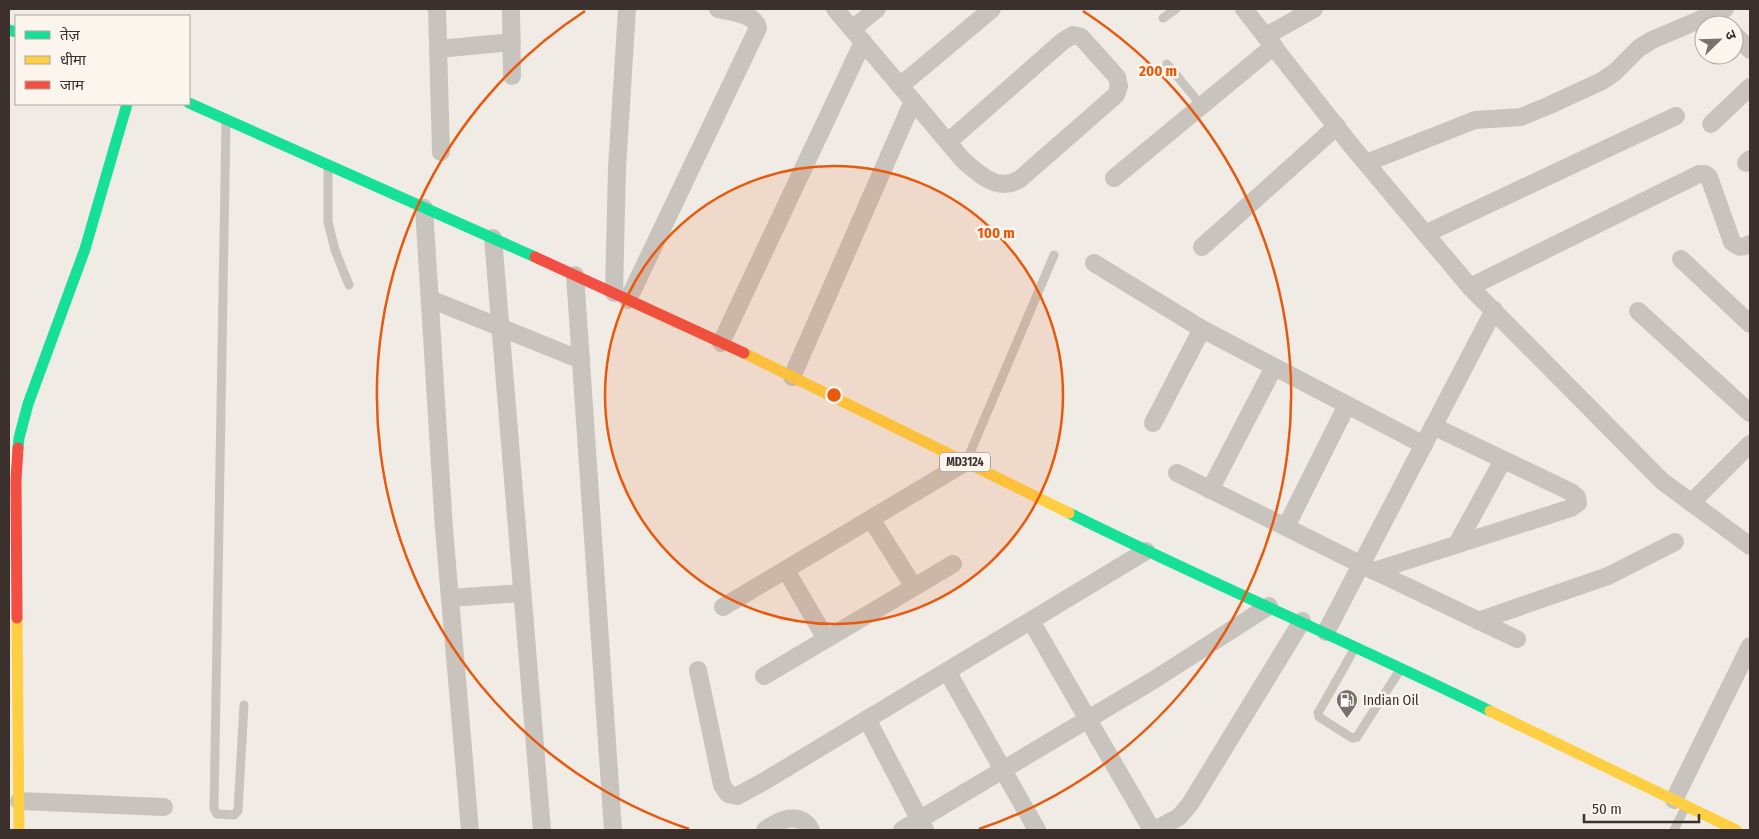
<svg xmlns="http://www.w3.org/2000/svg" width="1759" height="839" font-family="'Fira Sans Condensed','Noto Sans Devanagari',sans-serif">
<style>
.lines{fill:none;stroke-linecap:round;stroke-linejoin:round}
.lane{stroke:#c9c3be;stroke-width:9}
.street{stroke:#c9c3be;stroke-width:18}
.fast{stroke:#16e098;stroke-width:11}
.slow{stroke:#ffcf43;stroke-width:11}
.jam{stroke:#f24e42;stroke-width:11}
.ring{fill:none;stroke:#e8590c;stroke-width:2.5}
.labels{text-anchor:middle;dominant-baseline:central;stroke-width:5;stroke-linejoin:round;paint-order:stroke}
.shield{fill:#fbf5ee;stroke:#756b66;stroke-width:1}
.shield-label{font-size:12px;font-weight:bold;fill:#3b302b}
.poi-label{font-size:14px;fill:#3b302b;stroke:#fbf5ee;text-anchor:start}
.centre{fill:#e8590c;stroke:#fbf5ee;stroke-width:2.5}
.ring-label{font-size:15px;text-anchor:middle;font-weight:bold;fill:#e8590c;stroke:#fbf5ee;stroke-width:5;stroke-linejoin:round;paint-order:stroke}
</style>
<rect width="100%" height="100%" fill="#f0ebe5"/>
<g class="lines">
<g class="lane">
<path d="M1163,18L1176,9"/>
<path d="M1167,64L1201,105"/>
<path d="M226,122L214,809L217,814L234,815L238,811L244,705"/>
<path d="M328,168V222L335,250L349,285"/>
<path d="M967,460L1054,255"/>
<path d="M1355,648L1318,713L1319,717L1352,738L1357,737L1360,732L1400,670"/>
<path d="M1674,830L1685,808"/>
</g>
<g class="street">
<path d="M437,9L441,152"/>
<path d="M511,9L512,76"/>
<path d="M835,9L963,160C979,174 998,193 1020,179L1116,95L1119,86L1117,77L1081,37L1073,35L1063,41L948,142"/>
<path d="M1244,9L1350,144L1470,287L1662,481L1750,546"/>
<path d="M852,29L877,9"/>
<path d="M1734,34L1750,50"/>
<path d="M1266,36L1314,9"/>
<path d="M438,49L512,42"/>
<path d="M900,86L992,9"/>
<path d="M1711,124L1750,87"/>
<path d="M1366,163L1475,120L1521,117L1550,105L1602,81L1615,72L1639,48L1652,40L1725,9"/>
<path d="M1746,163L1750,159"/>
<path d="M1114,178L1274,46"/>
<path d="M424,208L444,529L470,830"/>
<path d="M1425,234L1676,116"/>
<path d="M493,238L542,830"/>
<path d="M1202,247L1337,126"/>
<path d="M1681,259L1750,324"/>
<path d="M1094,263L1202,329L1424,445"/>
<path d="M575,275L613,830"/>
<path d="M1470,287L1699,174H1705L1709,177L1732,242C1739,248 1742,248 1750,244"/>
<path d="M614,293L617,168L627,9"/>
<path d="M430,299L581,360"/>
<path d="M628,300L758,28C755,13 730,12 718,9"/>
<path d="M1638,311L1750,413"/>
<path d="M721,343L863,42"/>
<path d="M792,377L913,101"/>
<path d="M1153,423L1202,329"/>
<path d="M1177,473L1362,565L1517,639"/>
<path d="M1210,490L1274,367"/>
<path d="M1691,503L1750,444"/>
<path d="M871,519L914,587"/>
<path d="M1286,527L1347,405"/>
<path d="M1457,544L1503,460"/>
<path d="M786,570L826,639"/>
<path d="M1374,571L1571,508L1578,503L1577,497L1571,492L1433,426"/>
<path d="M450,598L522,593"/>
<path d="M723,607L966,462"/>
<path d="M1031,621L1152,830"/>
<path d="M1478,621L1608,576L1675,542"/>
<path d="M1326,632L1494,310"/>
<path d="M698,670L722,785L728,794L737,796L763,782L1146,551"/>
<path d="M947,671L1037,830"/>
<path d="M764,676L953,564"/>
<path d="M867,719L925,830"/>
<path d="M1674,800L1750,646"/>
<path d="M19,801L164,807"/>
<path d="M765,830C779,820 800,810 811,830"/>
<path d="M902,830L1152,681L1269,606"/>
<path d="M1155,830L1179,817L1190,804L1302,621"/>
</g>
<g class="fast">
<path d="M9,30L16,32"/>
<path d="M189,103L535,257"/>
<path d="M18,448L19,438L28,404L85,249L127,104"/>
<path d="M1069,513C1208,582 1351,643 1490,711"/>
</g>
<g class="slow">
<path d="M744,353L1069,513"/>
<path d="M17,618L19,830"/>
<path d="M1490,711L1736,830"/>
</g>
<g class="jam">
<path d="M535,257L744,353"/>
<path d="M17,618L16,480L18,448"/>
</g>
</g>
<circle cx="834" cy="395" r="229" fill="#e8590c" fill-opacity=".12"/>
<g class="ring">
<circle cx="834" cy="395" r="229"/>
<path d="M689 829A458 458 0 0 1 585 11M1083 11A458 458 0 0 1 979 829"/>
</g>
<defs>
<g id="fuel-pin" transform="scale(1.125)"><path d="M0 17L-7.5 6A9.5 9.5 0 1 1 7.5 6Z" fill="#7a716c" stroke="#fbf5ee"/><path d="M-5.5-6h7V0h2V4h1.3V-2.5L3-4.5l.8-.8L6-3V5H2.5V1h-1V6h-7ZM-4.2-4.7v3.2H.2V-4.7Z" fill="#fff"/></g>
</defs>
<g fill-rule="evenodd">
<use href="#fuel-pin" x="1347" y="700"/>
</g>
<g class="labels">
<rect class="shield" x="940" y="452.5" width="50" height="19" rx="4"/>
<g class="shield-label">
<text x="965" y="462">MD3124</text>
</g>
<g class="poi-label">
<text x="1363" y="700">Indian Oil</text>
</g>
</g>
<circle cx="834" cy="395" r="8" class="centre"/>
<g class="ring-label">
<text x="1158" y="76">200 m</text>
<text x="996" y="238">100 m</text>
</g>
<rect width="1759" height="839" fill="none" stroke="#3b302b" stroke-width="20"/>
<rect x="15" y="15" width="175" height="90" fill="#fbf5ee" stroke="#aea6a0"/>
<rect x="25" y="31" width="25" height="8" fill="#16e098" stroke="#aea6a0"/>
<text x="60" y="40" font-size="15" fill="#3b302b">तेज़</text>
<rect x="25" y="56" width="25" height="8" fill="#ffcf43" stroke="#aea6a0"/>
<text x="60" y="65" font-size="15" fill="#3b302b">धीमा</text>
<rect x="25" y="81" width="25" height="8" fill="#f24e42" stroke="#aea6a0"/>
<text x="60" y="90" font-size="15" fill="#3b302b">जाम</text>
<g transform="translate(1719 40) rotate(67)"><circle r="24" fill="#fbf5ee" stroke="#aea6a0"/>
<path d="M0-4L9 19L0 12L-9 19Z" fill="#7a716c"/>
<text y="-8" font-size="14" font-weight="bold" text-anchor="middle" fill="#3b302b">उ</text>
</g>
<path d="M1584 814v8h115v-8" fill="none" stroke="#3b302b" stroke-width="2.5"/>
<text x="1592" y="814" font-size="15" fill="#3b302b" stroke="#fbf5ee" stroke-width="4" paint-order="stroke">50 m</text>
</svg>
